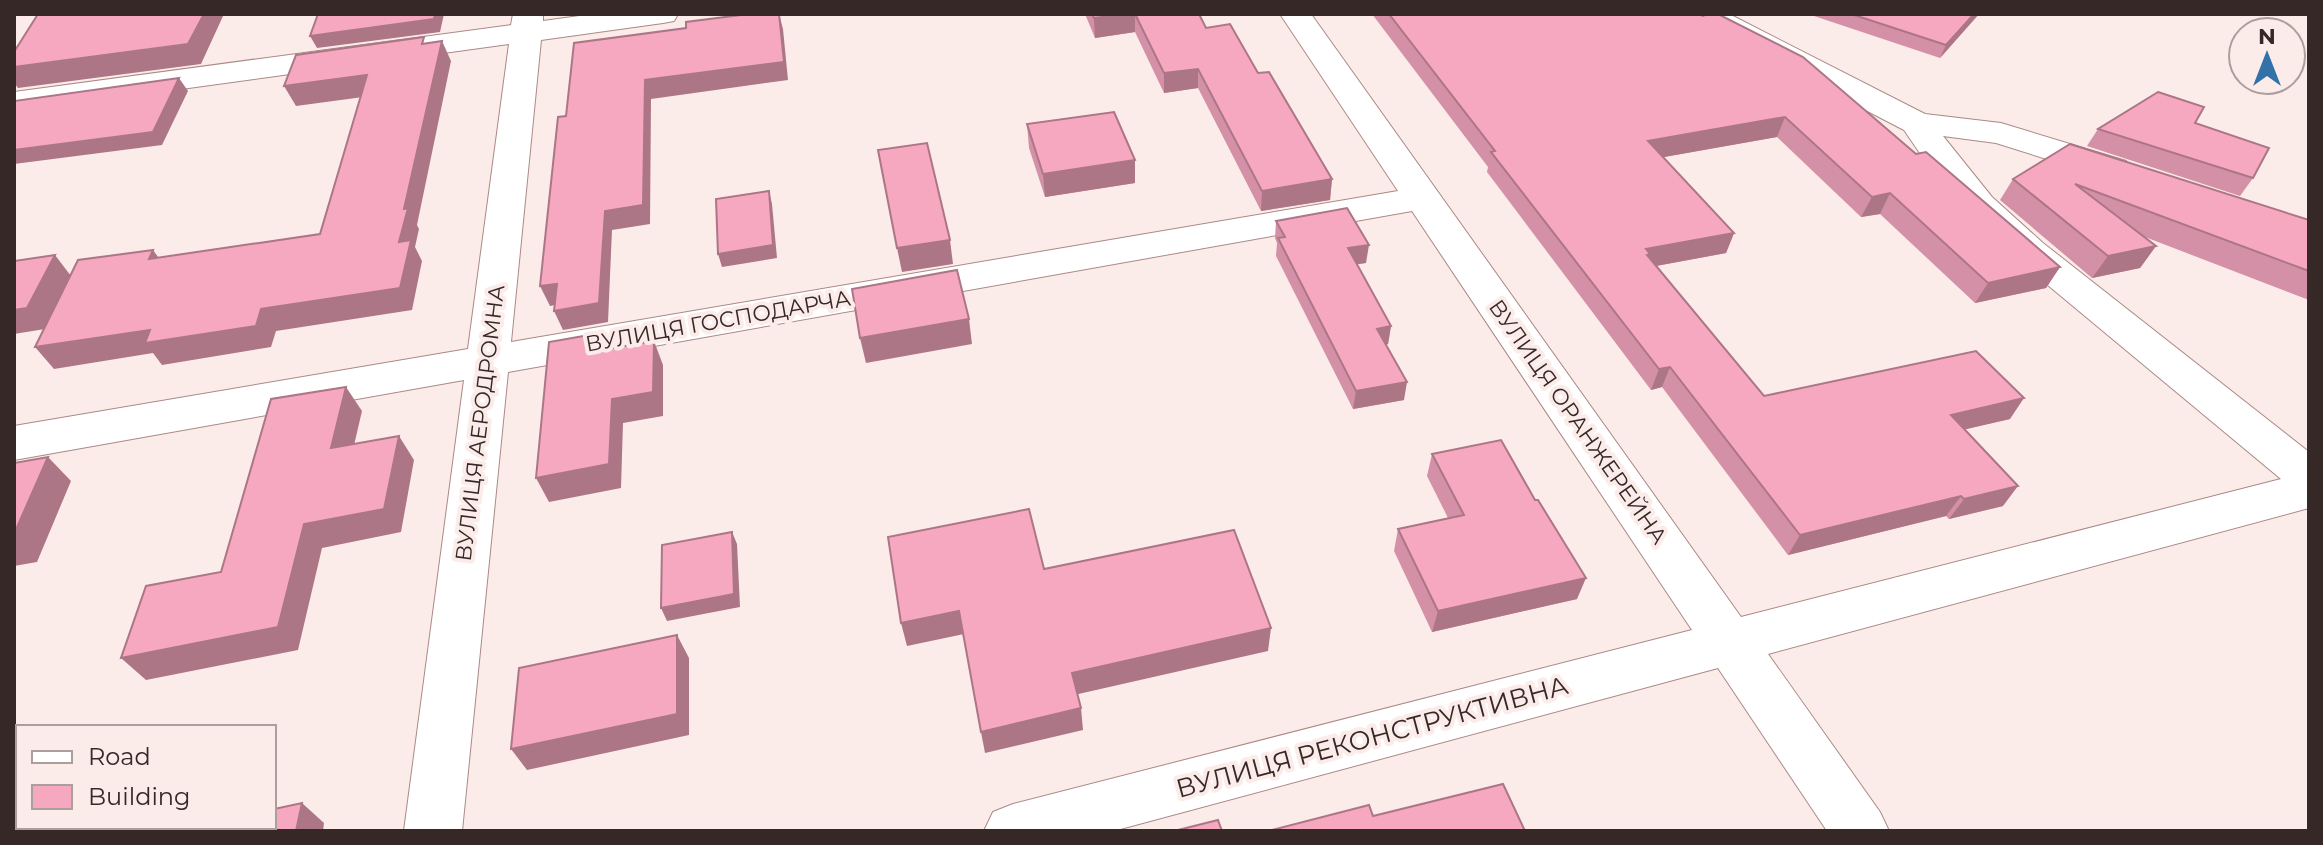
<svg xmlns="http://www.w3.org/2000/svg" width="2323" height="845" font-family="Montserrat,sans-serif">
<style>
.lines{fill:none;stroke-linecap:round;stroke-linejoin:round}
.minor-casing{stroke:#ab8985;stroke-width:2}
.minor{fill:#fff;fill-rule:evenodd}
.wall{fill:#d490a6}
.shaded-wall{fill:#ac7687}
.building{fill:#f6a8c1;stroke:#ac7687;stroke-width:2}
.labels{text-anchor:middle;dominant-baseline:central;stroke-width:8;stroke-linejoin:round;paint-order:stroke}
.street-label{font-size:22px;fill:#352826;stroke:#fbecea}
.near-street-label{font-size:26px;fill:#352826;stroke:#fbecea}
</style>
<rect width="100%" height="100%" fill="#fbecea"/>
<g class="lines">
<g class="minor-casing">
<path id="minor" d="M513,14H543V21L594,14H678L674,21L663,23L541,40L511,342L1398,191L1280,14H1311L1741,617L2281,479L1990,237L1943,187L1904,130L1694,21L1690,14H1729L1925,114L2001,123L2126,161L2131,169L2126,177L2113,180L1996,143L1943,136L1992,197L2043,243L2309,452V508L1768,654L1880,812L1889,831H1827L1718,668L1113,831H984L993,812L1013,804L1692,630L1412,211L508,372L462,831H404L464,380L14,460V426L468,349L509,44L14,112V92L511,25Z"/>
</g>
<use href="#minor" class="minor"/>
</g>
<g class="wall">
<path d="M1085,14H1199L1206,28L1258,73L1332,179L1330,200L1261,211L1198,88L1164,93L1135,32L1095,38Z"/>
<path d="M1372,14H1699L1916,154L2060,267L2046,288L1975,303L1880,214L1861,217L1777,137L1663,157L1734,233L1726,253L1656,266L1764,396L2010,419L1964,429L2003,506L1949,519L1946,516L1788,555L1662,387L1651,390L1487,172L1488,167Z"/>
<path d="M1808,14H1979L1940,58Z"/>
<path d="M2195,123L2253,178L2240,196L2087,146L2098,129Z"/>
<path d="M1027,124L1135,160V183L1045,197L1029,148Z"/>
<path d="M2070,144L2309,220V300L2145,237L2156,246L2140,268L2092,278L2000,200L2013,179Z"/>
<path d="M1276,221L1366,263L1356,264L1391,326L1388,344L1386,345L1404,400L1353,409L1276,256L1277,243L1275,238Z"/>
<path d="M1432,454L1577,599L1432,632L1394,551L1398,529L1448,518L1427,476Z"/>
</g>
<g class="shaded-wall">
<path d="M204,14H224L201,64L18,88L14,83V67Z"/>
<path d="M435,14H444L440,32L317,48L310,36Z"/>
<path d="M779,14L783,29L788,80L651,99L650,224L612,230L608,322L563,330L554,311L605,211L645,80Z"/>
<path d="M1126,14H1135V32L1095,38L1094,18Z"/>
<path d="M1974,14H1979L1940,58L1946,45Z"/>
<path d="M442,41L451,61L417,225L419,229L415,247L422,261L412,310L276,331L271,347L162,365L153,353L54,369L35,347L150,330L261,309L399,242L404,209Z"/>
<path d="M1198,69V88L1164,93V73Z"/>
<path d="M367,75L378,95L296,106L284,86Z"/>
<path d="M179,78L188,91L162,145L14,164V150Z"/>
<path d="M1785,117L1777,137L1642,161L1648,141Z"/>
<path d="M1135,160V183L1045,197L1043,174Z"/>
<path d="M1332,179L1330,200L1261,211L1262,191Z"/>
<path d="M769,191L772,204L777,258L722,267L718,254Z"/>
<path d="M1890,193L1880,214L1861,217L1872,197Z"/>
<path d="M1734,233L1726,253L1645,268L1646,249Z"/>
<path d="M950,240L953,264L902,272L897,248Z"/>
<path d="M1369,245L1366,263L1345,266L1348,248Z"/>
<path d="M2156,246L2140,268L2092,278L2108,256Z"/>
<path d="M153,250L168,271L149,259Z"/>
<path d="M55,255L71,276L45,329L14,334V310Z"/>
<path d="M2060,267L2046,288L1975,303L1988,283Z"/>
<path d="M557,284L565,303L550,306L540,286Z"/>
<path d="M969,319L972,344L866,363L860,338Z"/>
<path d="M1391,326L1388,344L1374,347L1377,329Z"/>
<path d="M595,334L606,358L594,351Z"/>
<path d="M654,341L663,365V416L623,423L621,488L549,502L536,478L612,399Z"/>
<path d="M1670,367L1662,387L1651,390L1659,369Z"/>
<path d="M1407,382L1404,400L1353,409L1356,391Z"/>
<path d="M346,387L362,411L348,471L331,448Z"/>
<path d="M2024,398L2010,419L1937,436L1951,415Z"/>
<path d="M399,436L414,460L401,532L322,548L298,650L146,680L121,658L304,524Z"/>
<path d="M48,457L71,481L37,562L14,566V534Z"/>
<path d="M2018,486L2003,506L1949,519L1964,499Z"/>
<path d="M1961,496L1946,516L1788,555L1800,535Z"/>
<path d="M732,532L737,544L740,607L667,621L661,608Z"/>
<path d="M1586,578L1577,599L1432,632L1438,611Z"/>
<path d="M959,611L964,634L907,646L901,623Z"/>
<path d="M1271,628L1268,651L1074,695L1072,673Z"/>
<path d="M677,635L689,658V735L527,770L511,749Z"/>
<path d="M1081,708L1083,730L985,753L981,732Z"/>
<path d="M302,803L324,823L323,831H296Z"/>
</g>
<g class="building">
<path d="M38,14H204L188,44L14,67V52Z"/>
<path d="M318,14H435L434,19L310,36Z"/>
<path d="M749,14H779L784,62L645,80L643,205L605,211L599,303L554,311L557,284L540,286L558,117L566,116L574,43L686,28V22Z"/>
<path d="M1092,14H1126L1094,18Z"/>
<path d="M1135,14H1199L1206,28L1230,24L1258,73L1269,72L1332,179L1262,191L1198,69L1164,73Z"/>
<path d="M1389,14H1699L1703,16L1707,14H1718L1803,57L1916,154L1926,152L2060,267L1988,283L1890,193L1872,197L1785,117L1648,141L1734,233L1646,249L1650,254L1647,255L1764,396L1976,351L2024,398L1951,415L2018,486L1964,499L1961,496L1800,535L1670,367L1659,369L1491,152L1495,151Z"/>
<path d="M1851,14H1974L1946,45Z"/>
<path d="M424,37L422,44L442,41L404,209L408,208L399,242L411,240L400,288L261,309L256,326L145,343L150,330L35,347L78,260L153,250L149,259L320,234L367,75L284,86L296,55Z"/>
<path d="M179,78L153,132L14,150V101Z"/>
<path d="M2158,92L2204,107L2195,123L2269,148L2253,178L2098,129Z"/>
<path d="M1114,112L1135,160L1043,174L1027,124Z"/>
<path d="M927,143L950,240L897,248L878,150Z"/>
<path d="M2070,144L2309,220V271L2075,184L2156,246L2108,256L2013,179Z"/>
<path d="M769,191L773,245L718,254L716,199Z"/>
<path d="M1347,208L1369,245L1348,248L1391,326L1377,329L1407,382L1356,391L1278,238L1285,237L1276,221Z"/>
<path d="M55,255L27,308L14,310V261Z"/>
<path d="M957,270L969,319L860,338L852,289Z"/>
<path d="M595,334L594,351L654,341L653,392L612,399L609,464L536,478L549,342Z"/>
<path d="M346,387L331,448L399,436L384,509L304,524L278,627L121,658L146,586L221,572L271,399Z"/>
<path d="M1501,440L1535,500H1538L1586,578L1438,611L1398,529L1464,515L1432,454Z"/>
<path d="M48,457L14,534V463Z"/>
<path d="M1029,509L1044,569L1234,530L1271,628L1072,673L1081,708L981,732L959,611L901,623L888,537Z"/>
<path d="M732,532L734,594L661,608L662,545Z"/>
<path d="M677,635V714L511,749L519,668Z"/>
<path d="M1503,784L1525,831H1268L1369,805L1373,816Z"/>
<path d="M302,803L296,831H190L191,828L193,827H274V809Z"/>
<path d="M1218,820L1222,831H1174Z"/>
</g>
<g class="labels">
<g class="street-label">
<text transform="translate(718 321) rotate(-10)">ВУЛИЦЯ ГОСПОДАРЧА</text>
<text transform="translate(1578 422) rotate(55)">ВУЛИЦЯ ОРАНЖЕРЕЙНА</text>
<text transform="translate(480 423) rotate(-83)">ВУЛИЦЯ АЕРОДРОМНА</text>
</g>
<g class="near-street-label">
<text transform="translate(1372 737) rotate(-15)">ВУЛИЦЯ РЕКОНСТРУКТИВНА</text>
</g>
</g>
<rect width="2323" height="845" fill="none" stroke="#352826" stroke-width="32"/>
<rect x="16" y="725" width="260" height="104" fill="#fbecea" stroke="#ac9e9c" stroke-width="2"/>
<rect x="32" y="751" width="40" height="12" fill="#ffffff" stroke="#ac9e9c" stroke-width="2"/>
<text x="88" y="765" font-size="24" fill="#352826">Road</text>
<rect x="32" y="785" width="40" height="24" fill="#f6a8c1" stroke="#ac9e9c" stroke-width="2"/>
<text x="88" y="805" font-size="24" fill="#352826">Building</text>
<g transform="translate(2267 56)"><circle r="38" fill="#fbecea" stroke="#ac9e9c" stroke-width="2"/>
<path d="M0-6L14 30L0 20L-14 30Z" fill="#3272a9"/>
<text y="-12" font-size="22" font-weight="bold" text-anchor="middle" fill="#352826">N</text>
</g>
</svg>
